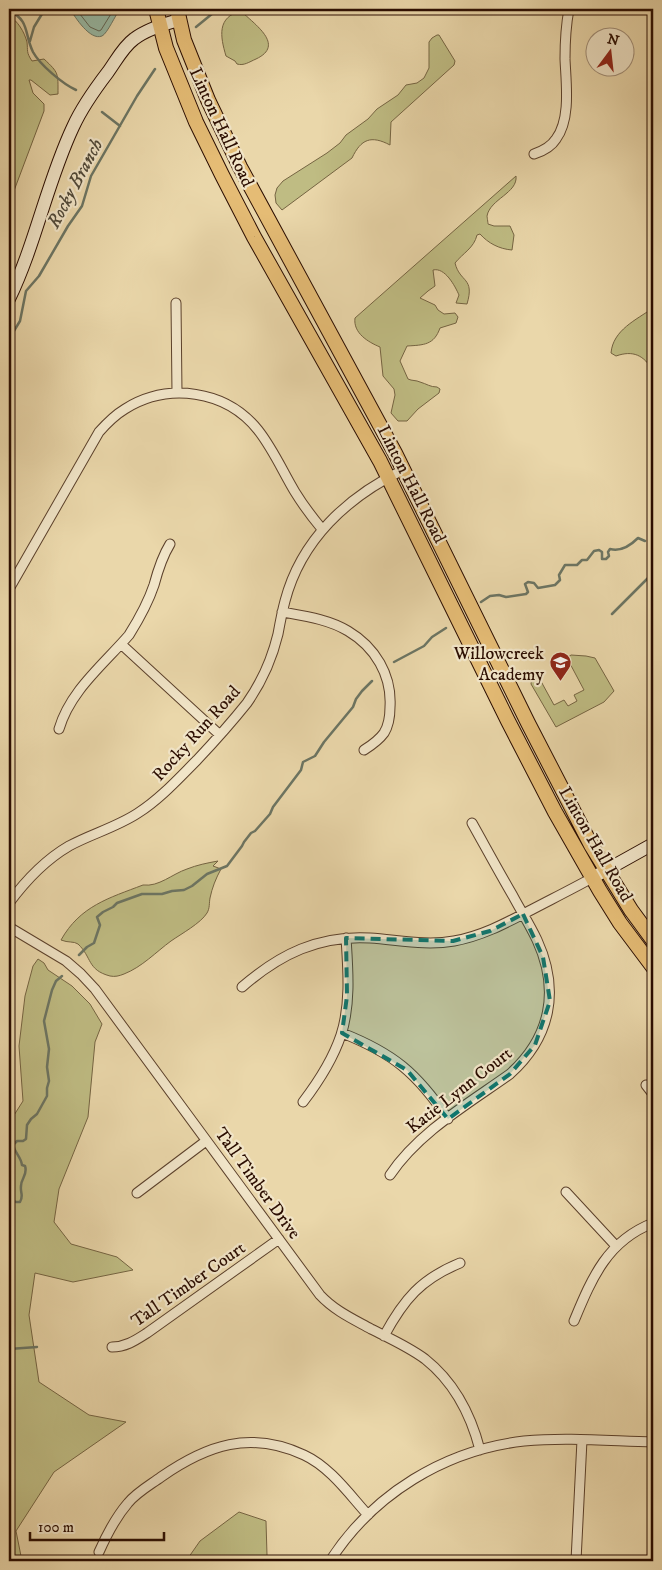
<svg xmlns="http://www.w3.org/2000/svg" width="662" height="1570" font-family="'IM FELL DW Pica',serif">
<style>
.green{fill:#bfbc83;stroke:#756442}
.water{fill:#98baa5;stroke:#6c7563}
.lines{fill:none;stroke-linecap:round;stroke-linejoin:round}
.shore{stroke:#626453;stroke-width:1}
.stream{stroke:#6c7563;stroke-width:2.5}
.street-casing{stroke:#5b402b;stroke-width:11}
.secondary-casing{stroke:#2b0d01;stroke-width:14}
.primary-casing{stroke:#2b0d01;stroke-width:16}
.street{stroke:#f1e5c8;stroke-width:9}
.secondary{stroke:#f1e5c8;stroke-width:12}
.primary{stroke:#e5bc75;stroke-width:14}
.marked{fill:#0f766e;fill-opacity:0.2;stroke:#0f766e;stroke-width:4;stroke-dasharray:10 6;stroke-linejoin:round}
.labels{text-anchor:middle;stroke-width:4.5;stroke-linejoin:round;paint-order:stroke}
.street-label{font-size:18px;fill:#2b0d01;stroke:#f1e5c8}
.poi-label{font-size:18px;fill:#2b0d01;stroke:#f1e5c8;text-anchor:end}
.water-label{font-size:19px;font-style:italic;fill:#514a3a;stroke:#f1e5c8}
</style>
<rect width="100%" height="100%" fill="#ead7aa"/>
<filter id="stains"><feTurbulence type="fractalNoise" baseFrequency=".004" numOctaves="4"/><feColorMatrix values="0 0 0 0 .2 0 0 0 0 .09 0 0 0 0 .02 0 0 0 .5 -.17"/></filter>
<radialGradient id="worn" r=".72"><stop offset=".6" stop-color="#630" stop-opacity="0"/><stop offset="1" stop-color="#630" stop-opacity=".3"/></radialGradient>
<path class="green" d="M241,11C254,24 286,45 256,59C249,62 244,66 237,64L235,61L226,56C220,36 217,17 241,11Z
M9,15C18,22 24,31 27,42C28,51 26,52 32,61L44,59C59,73 58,73 58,94L50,95L31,80H29L33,93L44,104V111L9,204Z
M437,35H439L455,61L454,65L391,122L390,145C371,135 361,139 352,158L282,210L276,203L275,195L277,188L283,181L327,153L340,143L346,135L368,119L377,109L398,95L406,85L417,83L424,78L429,68V42L432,38Z
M516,176C518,193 490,199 487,216C487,216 488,223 488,224L494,226H510L514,235L512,250C499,249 488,243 480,234L477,235C474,248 463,253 455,263C460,283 475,277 467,304L456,303L459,295C455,286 445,267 433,270L435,286L428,291L420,298L435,305L438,310L444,314L455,313L458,317L456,323L440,328C434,345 424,345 407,346L400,361L408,379C412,381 416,380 420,382C427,384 430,387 437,387L440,389L439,393L418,409L407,421H398L391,413L395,395L394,389L383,376L380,347C368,342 353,333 355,318Z
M653,308V371C644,355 633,350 616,356L611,353C613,330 636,320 653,308Z
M571,655L586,656L595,658L614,691L604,702L556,727L531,684L532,676L537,674L554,705L564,700L568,706L577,701L574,695L584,690L567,658Z
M218,861L213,866L221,869C216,878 212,888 210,898C209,903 210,908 207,913C201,923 181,934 171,941C156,952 142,967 124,974C119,976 115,977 110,976C87,970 92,957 78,944C74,941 68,943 61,940C80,906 109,898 143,885C159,887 172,874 187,869C197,865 207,863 218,861Z
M38,959L44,963L48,970L72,986L90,1004L102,1024L95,1042L88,1117L59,1189L54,1222L71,1244L117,1257L133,1270L73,1282L35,1273L29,1315L39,1382L89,1415L126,1422L54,1472L16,1531L22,1561H9V1123L23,1101L19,1046L25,996L33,966Z
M239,1512L266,1521L267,1555L262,1561H186L200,1541Z"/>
<path class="water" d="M70,9H120C116,14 107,34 102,36C90,41 75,17 70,9Z"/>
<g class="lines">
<path class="shore" d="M76,9L90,27L99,31L101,30L114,9"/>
<path class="stream" d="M9,11C30,20 24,34 33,52C40,65 63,84 76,90
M196,27L218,9
M30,41L34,27L45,9
M102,112L120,126
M9,339L20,321L26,291L39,276L68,226L82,206L91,176L137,96L155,69
M9,398L12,401L13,407L9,416
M481,602L490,596L499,595L506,597L526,594L528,592L525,584L528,582L534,583L538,588L555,585L560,580L559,575L565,565H577L582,560H587L594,551L599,550L602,552V559H606L609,556L608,552L610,549C621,552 630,546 638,538L645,541
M612,614L653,573
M394,662L424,646L432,637L446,628
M79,955L87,947L94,943L100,925L97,917L103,912L113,907L117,903L142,894H162L172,891L184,890L192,886L207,874L227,866L242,846L244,842L251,833L255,831L270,814L273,807L301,770L303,762L315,756L324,742L353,707L356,699L362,691L372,681
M9,1198L16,1202H20C24,1195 20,1193 21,1186C21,1178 28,1175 25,1166L22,1165C21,1157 15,1153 13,1145L17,1141H23L26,1139L27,1125L31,1119L37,1114L47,1096V1088L49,1081L47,1067L49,1049L44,1021L52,990L56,981L62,976
M9,1349L37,1347"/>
<defs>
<path id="street" d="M534,154C543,151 551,147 556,139C571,119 566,83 565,59C565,42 566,25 569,9
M176,303L177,393
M9,589L99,432C107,423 115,415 125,409C168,382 226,390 258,430C273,449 283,472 295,492C303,505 312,517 322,529
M282,612C304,616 328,619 348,631C375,647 392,675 390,707C390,716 389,725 384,733C379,740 372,745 364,750
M121,644L220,735
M59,729C70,691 103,665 129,635C139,619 148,603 154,585C158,570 162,557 170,544
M9,903C26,880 45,860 69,846C91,834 117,827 138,813C160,799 178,779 197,760C214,742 231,723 247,703C261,683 272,659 278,634C280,623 282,612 285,601C301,540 347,497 403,470
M9,927L66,961L81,974L95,989L320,1295C335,1311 353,1319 371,1329C389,1338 409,1347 425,1359C454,1382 471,1415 480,1450
M242,987C280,954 319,935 370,938C399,940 426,946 454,941C482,936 506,923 531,910C552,899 572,889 592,878
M342,1033C393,1053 417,1073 448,1119
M646,1085L653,1094
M303,1102C319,1081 333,1059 341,1035C351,1004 348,969 346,938
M390,1175C419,1132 468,1104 510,1074C551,1037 560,990 537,940C530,925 521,911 513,896C499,872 486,848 472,823
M566,1192L616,1246
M137,1193L206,1141
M574,1321C592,1278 607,1241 653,1223
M384,1336C404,1299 421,1279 460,1263
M112,1347C126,1347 136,1340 147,1333L279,1239
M99,1552C107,1534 115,1518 128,1503C137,1492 150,1485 161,1477C207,1445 250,1430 304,1455C330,1467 349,1494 368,1515
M330,1561C373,1494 445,1450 524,1441C567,1437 611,1441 653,1442
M576,1561L582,1440"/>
<path id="secondary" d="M9,299C36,243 47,182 73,127C82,107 95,89 108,72C116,61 123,47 134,39C147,29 164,24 179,20
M592,878L653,844"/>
<path id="primary" d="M156,9L166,48L196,122L222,175L254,237L380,461L508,721L555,812L600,891L620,923L653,967
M177,9L184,40L208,100L240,167L395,453L528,723L591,845L631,910L653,940"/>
</defs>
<use href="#street" class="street-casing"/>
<use href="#secondary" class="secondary-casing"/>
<use href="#primary" class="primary-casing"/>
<use href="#street" class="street"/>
<use href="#secondary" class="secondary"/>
<use href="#primary" class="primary"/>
</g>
<path class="marked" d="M523,914L543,957L550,1001L535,1045L510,1074L448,1119L407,1070L342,1033L347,996L346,938L453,941L490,931Z"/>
<defs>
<symbol id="school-pin" viewBox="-11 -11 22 30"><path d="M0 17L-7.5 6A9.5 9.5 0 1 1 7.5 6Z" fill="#8f2418" stroke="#f1e5c8"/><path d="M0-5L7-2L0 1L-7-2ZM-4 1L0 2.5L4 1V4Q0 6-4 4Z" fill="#fff"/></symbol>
</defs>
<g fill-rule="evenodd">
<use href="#school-pin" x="548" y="650" width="25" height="34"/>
</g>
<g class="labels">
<g class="street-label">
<text transform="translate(222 127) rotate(65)" y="6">Linton Hall Road</text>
<text transform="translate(412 484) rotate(63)" y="6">Linton Hall Road</text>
<text transform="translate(196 733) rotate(-48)" y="6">Rocky Run Road</text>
<text transform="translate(596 844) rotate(60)" y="6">Linton Hall Road</text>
<text transform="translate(459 1090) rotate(-38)" y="6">Katie Lynn Court</text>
<text transform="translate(258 1183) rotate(54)" y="6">Tall Timber Drive</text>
<text transform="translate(188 1284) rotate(-35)" y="6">Tall Timber Court</text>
</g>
<g class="poi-label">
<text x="544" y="659">Willowcreek<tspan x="544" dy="21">Academy</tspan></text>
</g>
<g class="water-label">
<text transform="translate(74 183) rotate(-62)" y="7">Rocky Branch</text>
</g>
</g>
<rect width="662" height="1570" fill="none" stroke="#ead7aa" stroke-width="30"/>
<rect x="10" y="10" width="642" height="1550" fill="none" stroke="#2b0d01" stroke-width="2.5"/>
<rect x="15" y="15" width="632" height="1540" fill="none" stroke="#2b0d01"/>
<g transform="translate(610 52) rotate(15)"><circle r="24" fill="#f1e5c8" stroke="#a28f78"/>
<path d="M0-4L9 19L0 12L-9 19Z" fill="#8f2418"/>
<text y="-8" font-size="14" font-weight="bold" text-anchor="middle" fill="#2b0d01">N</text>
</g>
<path d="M30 1532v8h134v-8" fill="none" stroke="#2b0d01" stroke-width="2.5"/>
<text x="38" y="1532" font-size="15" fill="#2b0d01" stroke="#f1e5c8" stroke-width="4" paint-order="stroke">100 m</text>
<rect width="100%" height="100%" filter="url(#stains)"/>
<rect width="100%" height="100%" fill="url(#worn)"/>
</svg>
